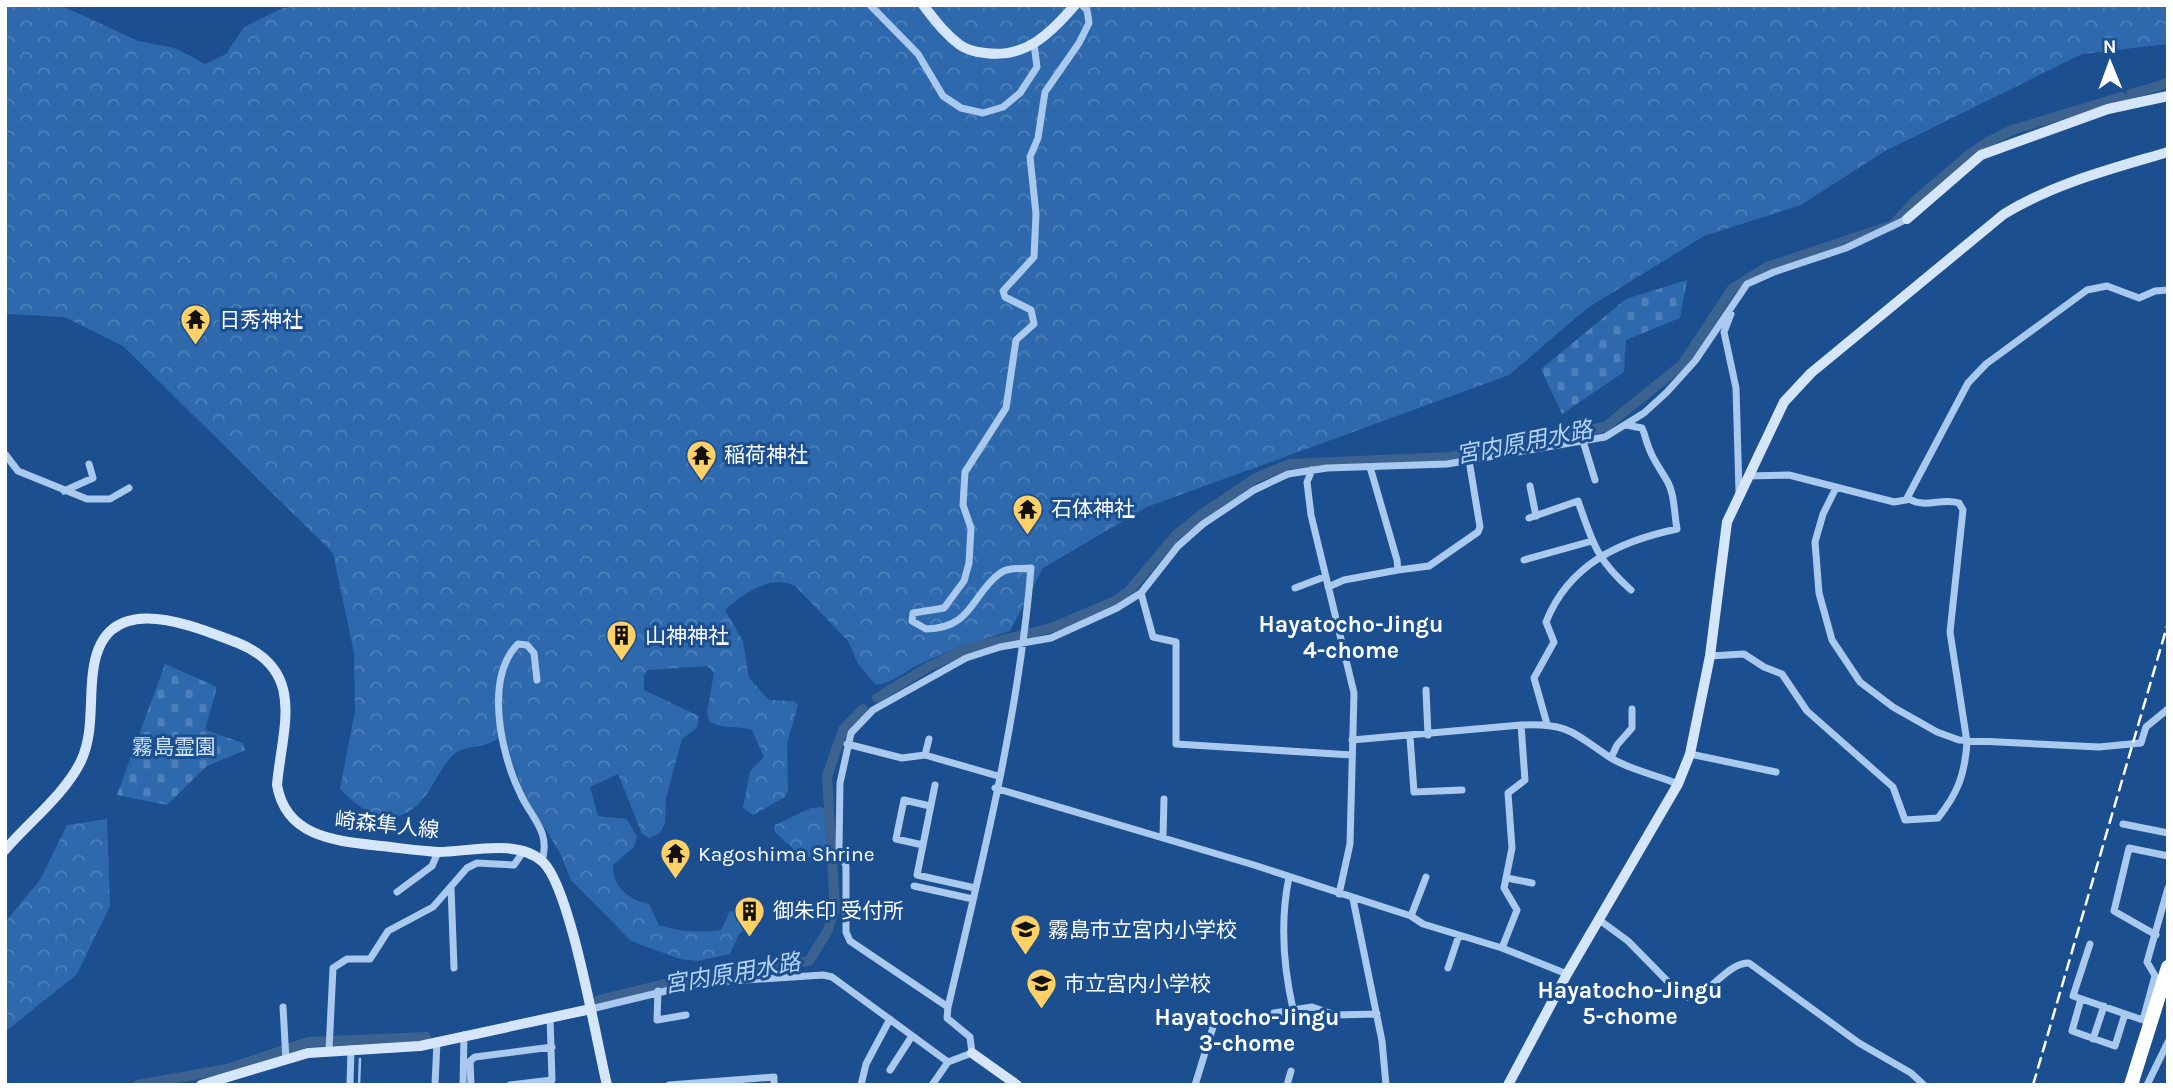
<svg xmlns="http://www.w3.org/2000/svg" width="2173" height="1090" font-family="Karla,'Noto Sans JP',sans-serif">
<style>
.forest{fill:url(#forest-crowns)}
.cemetery{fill:url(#cemetery-stones)}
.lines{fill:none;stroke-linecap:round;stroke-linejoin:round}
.stream{stroke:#9cc4f0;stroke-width:2.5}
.canal{stroke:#3c6290;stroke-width:10}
.street{stroke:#a9c9ee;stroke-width:7}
.secondary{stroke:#d6e6fa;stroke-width:10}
.highway{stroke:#fff;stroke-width:14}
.rail{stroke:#fff;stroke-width:2.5;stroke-dasharray:12 5;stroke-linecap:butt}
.labels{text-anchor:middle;stroke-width:6;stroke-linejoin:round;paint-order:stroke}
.poi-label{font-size:21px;fill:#fff;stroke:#1b4f8f;text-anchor:start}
.park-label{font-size:21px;fill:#cfe3fa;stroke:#1b4f8f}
.street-label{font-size:21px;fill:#fff;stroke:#1b4f8f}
.water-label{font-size:23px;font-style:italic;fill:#b5d3f5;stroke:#1b4f8f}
.neighbourhood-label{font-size:23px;font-weight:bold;fill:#fff;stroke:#1b4f8f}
</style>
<defs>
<pattern id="forest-crowns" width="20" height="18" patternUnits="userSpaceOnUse" patternTransform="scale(1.75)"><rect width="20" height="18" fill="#2e69ad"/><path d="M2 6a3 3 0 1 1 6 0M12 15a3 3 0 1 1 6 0" fill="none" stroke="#4d80b9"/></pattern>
<pattern id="cemetery-stones" width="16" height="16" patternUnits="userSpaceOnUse" patternTransform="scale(1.75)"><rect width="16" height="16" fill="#2e69ad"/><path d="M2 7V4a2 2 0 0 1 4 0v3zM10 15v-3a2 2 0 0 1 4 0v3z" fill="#4d80b9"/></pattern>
</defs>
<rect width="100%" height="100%" fill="#1b4f8f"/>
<path class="forest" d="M5,5H60L138,41L175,48L205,64L226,54L244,27L283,8L302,5H2168V44L2082,54L1885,151L1801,205L1704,236L1586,309L1509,375L1147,507L1043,568L1010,631C979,640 950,650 920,664C905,671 893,683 876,685L858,664L848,641L795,586C770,574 743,594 725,610L743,641L749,678L769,700L794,701L798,705L787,743L788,791L785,797L753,815L743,808L750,771L764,757L752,730C737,725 722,730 709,721L707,712L714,673L707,666L648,670L644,675V690L699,716L697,728L682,739L666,798L665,824L660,833L649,838L642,834L618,774L590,787L598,816L627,819L637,837L634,847L613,865C612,887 629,900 649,904L659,925C679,932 699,933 721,930L730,911L757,914L756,920L739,934L730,954L698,961L680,959L631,941L571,880L560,853L523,792L515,768L498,738C486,749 466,744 453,755C442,766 435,783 426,795C397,833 367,817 340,789L355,711L354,653L333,553L123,346L64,317L5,314Z
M821,807L827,811L829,854C806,866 790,846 774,831L775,825L811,808Z
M107,819L110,906L77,974L5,1032V922L40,880L67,825Z"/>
<path class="cemetery" d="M1687,280L1680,318L1626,340L1624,372L1562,414L1541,369L1626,299Z
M165,664L217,687L205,730L243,743L245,750L207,766L167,805L117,795Z"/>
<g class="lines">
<path class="stream" d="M360,1041V1038
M359,1085L360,1059"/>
<path class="canal" d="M877,698L928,667L969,648L1051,628L1115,601L1128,592L1176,535L1201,515L1256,478L1289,464L1451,457L1605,427L1682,365L1732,289L1767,267L1893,225L1916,200L1965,158L1984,144L2012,130L2168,83
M599,1000L681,980L809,961L827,932L835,909L827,776L843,730L863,709
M137,1085L227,1069L308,1042L426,1037"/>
<path class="street" d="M870,5L918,54L943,96L961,108L983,113L1003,107L1020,93L1037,67L1034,44
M1731,314L1724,332L1736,388L1739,492
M1583,441L1595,480
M5,454L18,471L87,499H110L129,488
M1312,470L1307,482L1311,515L1354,693L1350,844L1339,894
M1748,476L1789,475L1894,502L1906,500L1968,383L1986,364L2087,290L2107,286L2139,298L2155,291L2168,290
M1530,486L1536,516
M1836,488L1823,514L1815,542L1819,593L1832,640L1860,682L1893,707L1937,732L1959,740L2099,747L2141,743L2146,727L2168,709
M64,491L93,478L89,464
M1529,518L1578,501C1593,544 1597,560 1631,590
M1524,560L1592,541
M1398,570L1429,566L1478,532L1480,527L1469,460
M1328,587L1344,580L1398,570L1397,560L1370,467
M1295,588L1324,577
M1141,593L1153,637L1176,642V744L1352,755
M1710,656L1744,654L1764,667L1782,674L1807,711L1893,787L1905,820L1938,818C1958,793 1965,774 1967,742L1950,632L1963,510L1959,503C1942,497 1926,509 1909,499
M537,680L534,653L527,645L518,644C484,678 501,754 520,793C531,818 551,831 542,861
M1426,690L1428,735
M1547,724L1534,678L1554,642L1546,622C1569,564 1620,541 1677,529C1674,513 1675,493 1666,479C1654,459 1651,457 1644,433L1642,428L1626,425
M1410,737L1414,792L1462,790
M1352,740L1521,725
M847,744L902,758L925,755L998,776
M1690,754L1776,772
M925,755L929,739
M1611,758L1617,745L1632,728V709
M935,785L917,875L975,888
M995,788L1254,865L1411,916L1423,924L1502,948L1567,974
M2123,824L2168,833
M1163,837L1164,799
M923,845L896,839L904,800L930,806
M1289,877C1280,921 1283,965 1293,1009
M1507,878L1532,883
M914,886L973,899
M451,887L454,968
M397,892L432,866L438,852
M1353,899L1382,1041L1386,1085
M1411,916L1426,877
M1598,919L1628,941L1683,997C1708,1001 1724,963 1749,963L1859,1043L1911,1073L1924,1085
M2156,935L2114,911L2129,848L2168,856
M2090,944L2073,996L2143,1020L2155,976
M1502,948L1517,910L1504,888L1512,848L1508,793L1525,780L1521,725C1570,723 1573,733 1611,758C1630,770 1657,775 1678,784
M1448,968L1459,935
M2157,979L2147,962L2168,888
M658,991L657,1020L686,1015
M2081,999L2072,1031L2115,1046L2125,1014
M283,1007L286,1060
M948,1007L850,941L846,932V866L839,849L840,783L851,733L873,710L966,658L1000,647L1051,638L1117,608L1141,593L1178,546L1203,524L1254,490L1288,474L1327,468L1447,464L1605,437L1644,413L1667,392L1695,361L1747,284L1774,272L1846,248L1907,219
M591,1009L699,983L823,975L832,977L948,1062
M1274,1013L1312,1007L1335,1015L1377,1014
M2093,1039L2104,1006
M329,1050L333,968L347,959H370L388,931L433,907L467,868L477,863L514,865L523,852
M890,1070L912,1036
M350,1085L351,1049
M435,1085L437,1041
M463,1085L464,1035
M471,1085L470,1061L475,1057L552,1047
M510,1085L552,1080L550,1017
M669,1085L774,1077V1085
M861,1085L866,1064L890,1019
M932,1085L948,1062L972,1053L970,1037L947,1018L948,1007C982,863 1019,715 1031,568C1021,569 1007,567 999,574C971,595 973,628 926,629L912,621L913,613L944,608L964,581L969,563L971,528L963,505L965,472L1006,408L1016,340L1034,324L1031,310L1005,297L1003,291L1034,257L1036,214L1030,157L1038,138L1045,92L1079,43L1089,23L1087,10L1082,5
M1195,1085L1213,1027
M1287,1085L1291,1071
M2147,1085L2168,1042"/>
<path class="secondary" d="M923,5C935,20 945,34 960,45C967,50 976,52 985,53C1025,59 1050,34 1075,5
M1907,219L1981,155L2108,109L2168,96
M5,850C29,822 65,794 81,761C94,733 89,702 93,672C103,587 188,624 238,643C307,671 282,728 277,785C286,838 337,841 381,846C400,848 420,851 439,852C469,852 518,838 543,862C571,889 596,1040 607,1085
M972,1053L1017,1085
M201,1085L308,1053L420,1046L591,1009
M1508,1085L1567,974L1678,784L1690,754L1710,656L1727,522L1784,402L1811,373L2004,214C2055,183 2111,169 2168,152"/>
<path class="highway" d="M2131,1085L2168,967"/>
<path class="rail" d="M2033,1085L2168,623"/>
</g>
<defs>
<symbol id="temple-pin" viewBox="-11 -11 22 30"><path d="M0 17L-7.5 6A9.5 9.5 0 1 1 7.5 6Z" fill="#ffd166" stroke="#1b4f8f"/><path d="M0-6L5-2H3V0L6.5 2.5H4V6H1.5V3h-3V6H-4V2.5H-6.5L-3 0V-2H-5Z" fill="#111"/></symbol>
<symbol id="building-pin" viewBox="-11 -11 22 30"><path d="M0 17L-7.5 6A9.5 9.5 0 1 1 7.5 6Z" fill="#ffd166" stroke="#1b4f8f"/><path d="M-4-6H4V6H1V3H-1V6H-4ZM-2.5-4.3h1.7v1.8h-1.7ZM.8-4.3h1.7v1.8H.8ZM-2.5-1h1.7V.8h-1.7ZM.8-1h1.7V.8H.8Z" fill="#111"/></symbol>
<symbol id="school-pin" viewBox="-11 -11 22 30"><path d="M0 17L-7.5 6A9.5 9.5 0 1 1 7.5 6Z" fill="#ffd166" stroke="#1b4f8f"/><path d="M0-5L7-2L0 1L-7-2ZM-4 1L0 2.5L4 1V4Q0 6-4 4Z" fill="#111"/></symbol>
</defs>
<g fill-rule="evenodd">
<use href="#temple-pin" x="178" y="302" width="35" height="47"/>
<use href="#temple-pin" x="684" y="438" width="35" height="47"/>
<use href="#temple-pin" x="1010" y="492" width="35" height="47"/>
<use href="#building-pin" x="604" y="618" width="35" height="47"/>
<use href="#temple-pin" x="658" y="836" width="35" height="47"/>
<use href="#building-pin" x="732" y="894" width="35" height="47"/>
<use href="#school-pin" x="1008" y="912" width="35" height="47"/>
<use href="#school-pin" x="1024" y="966" width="35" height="47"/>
</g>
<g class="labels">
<g class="poi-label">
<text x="219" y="327">日秀神社</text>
<text x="724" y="462">稲荷神社</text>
<text x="1051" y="516">石体神社</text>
<text x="645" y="643">山神神社</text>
<text x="698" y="861">Kagoshima Shrine</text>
<text x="773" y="918">御朱印 受付所</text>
<text x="1048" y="937">霧島市立宮内小学校</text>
<text x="1064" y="991">市立宮内小学校</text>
</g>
<g class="park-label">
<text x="174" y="754">霧島霊園</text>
</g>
<g class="street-label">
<text transform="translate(387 825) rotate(6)" y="7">崎森隼人線</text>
</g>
<g class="water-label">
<text transform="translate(1524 442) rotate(-11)" y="8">宮内原用水路</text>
<text transform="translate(732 973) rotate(-10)" y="8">宮内原用水路</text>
</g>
<g class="neighbourhood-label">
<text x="1351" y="632">Hayatocho-Jingu<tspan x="1351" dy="26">4-chome</tspan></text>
<text x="1630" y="998">Hayatocho-Jingu<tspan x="1630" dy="26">5-chome</tspan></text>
<text x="1247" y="1025">Hayatocho-Jingu<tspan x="1247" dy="26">3-chome</tspan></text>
</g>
</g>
<rect width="2173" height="1090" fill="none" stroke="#ffffff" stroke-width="14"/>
<g transform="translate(2110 63) rotate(359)" stroke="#1b4f8f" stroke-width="5" paint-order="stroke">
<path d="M0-5L12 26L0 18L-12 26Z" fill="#ffffff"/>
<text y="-10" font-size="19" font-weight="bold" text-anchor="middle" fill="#ffffff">N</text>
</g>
</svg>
